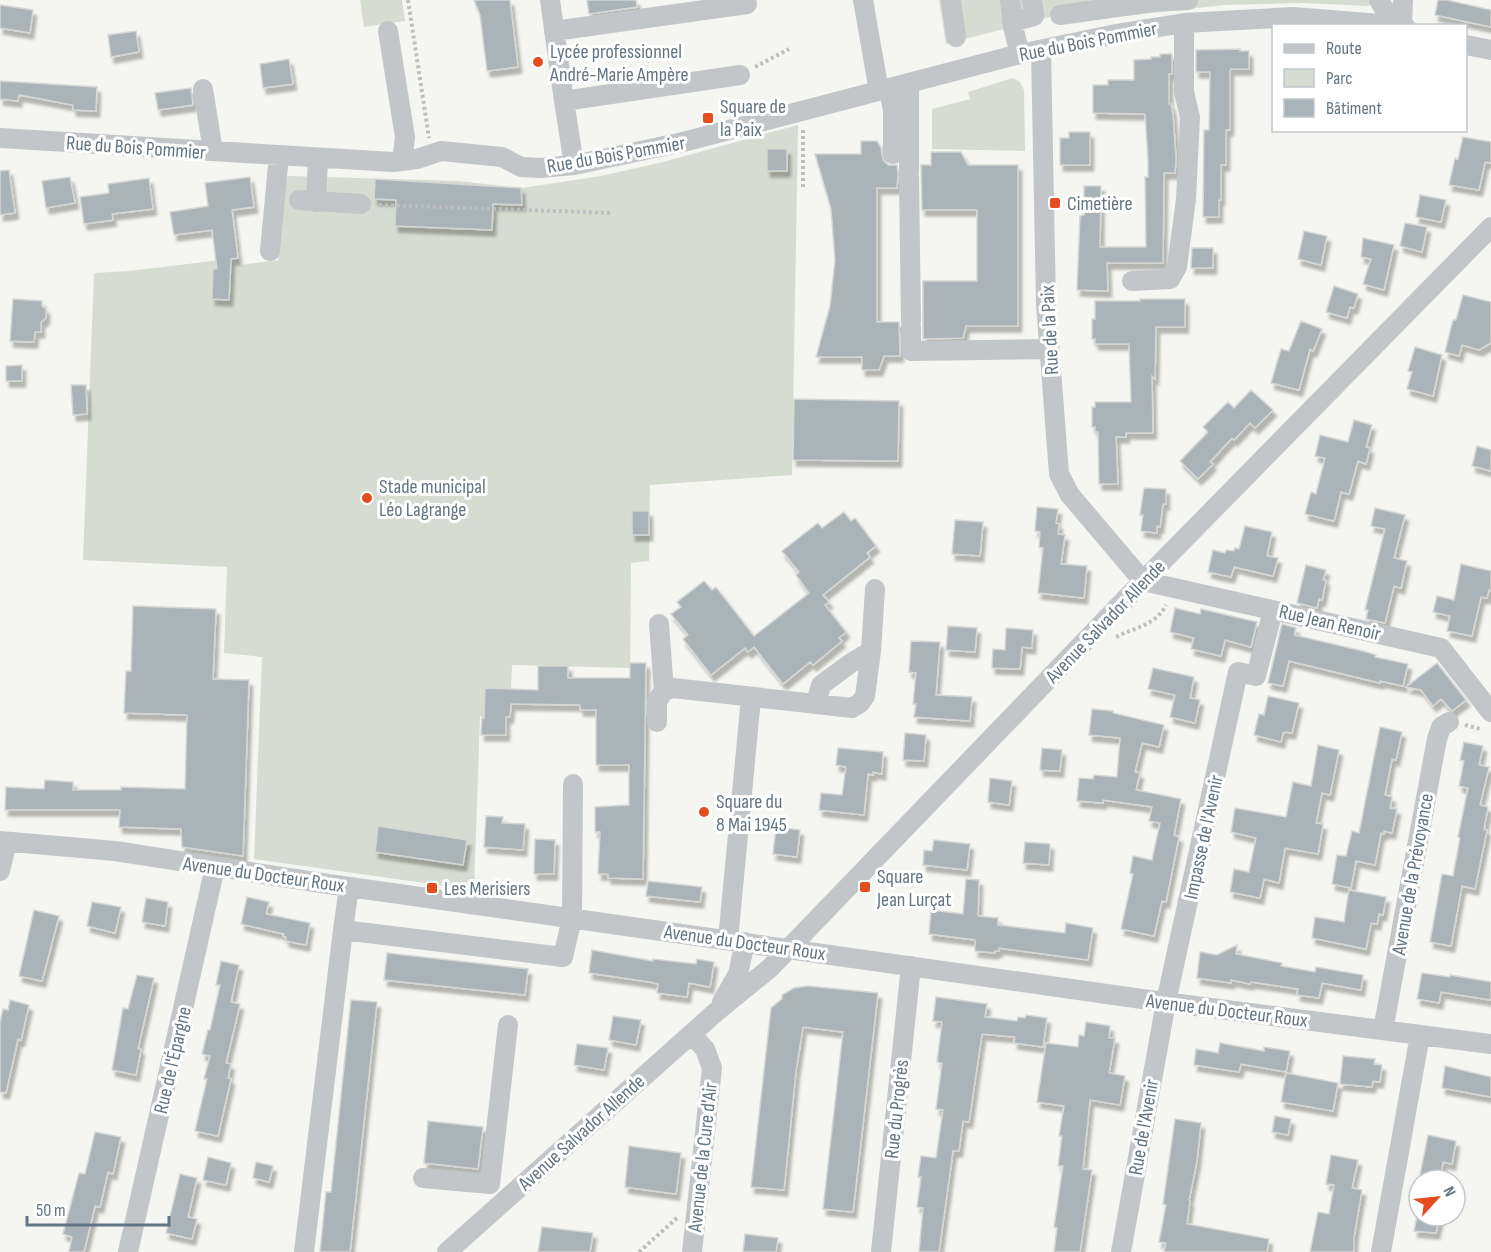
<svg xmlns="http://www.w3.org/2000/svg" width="1491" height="1252" font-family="'Sofia Sans Condensed',sans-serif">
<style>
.green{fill:#d6dcd2}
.building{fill:#aab3b8;stroke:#d6d6d4;stroke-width:1.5;filter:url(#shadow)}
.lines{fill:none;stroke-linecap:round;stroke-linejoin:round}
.path{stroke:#bcbec0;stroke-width:4;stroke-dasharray:3 3;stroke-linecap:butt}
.minor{stroke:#c2c6c9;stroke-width:20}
.poi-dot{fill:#e54d21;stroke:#fff;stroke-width:2}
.labels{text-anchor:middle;stroke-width:6;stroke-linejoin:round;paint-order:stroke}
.street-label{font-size:20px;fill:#637583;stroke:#fff}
.poi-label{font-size:20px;fill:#637583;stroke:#fff;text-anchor:start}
</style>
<defs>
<filter id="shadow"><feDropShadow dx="3.5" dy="6" stdDeviation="1.5" flood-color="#0004"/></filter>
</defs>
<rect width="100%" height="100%" fill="#f5f5f1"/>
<path class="green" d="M360,0H402L405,21L364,27Z
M939,0H1377L1368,6L1304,3L1224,5L1114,17L1054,16L946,44Z
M1013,78L1020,82L1024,90L1025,151L932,149V109L970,99L968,92Z
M798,125L792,475L650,485L649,561L631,563L630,668L512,665L510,717L480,716L474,890L254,859L262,657L224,653L227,567L83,560L94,273L129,271L238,258L240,265L278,260L285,182L288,176L458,181L522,188L601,176L663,162Z"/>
<path class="building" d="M474,0H510L518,67L487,71L480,15Z
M587,0H636L637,7L589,14Z
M1438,0H1447L1491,10V27L1435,15Z
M0,5L33,10L30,33L0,28Z
M136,31L139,52L111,57L108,35Z
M1240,49V51H1249V69H1231L1230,71V130H1226V165H1221V200H1219V217H1203L1204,130H1209L1210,72H1196V50Z
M1160,54H1172V74H1169V104H1171L1173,114L1176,158L1175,173H1164L1163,263H1107L1108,291L1077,290L1080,216L1084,215V186H1101L1100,247H1146L1145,177H1148V159L1145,114L1093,113V85H1108V80H1134V60L1151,59V57H1160Z
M289,59L293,84L263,88L260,64Z
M0,81L97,87L96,111L73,110V105L19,95L18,101L0,99Z
M191,88L193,105L158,110L155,93Z
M1069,132H1090V165H1060V138H1069Z
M1463,137L1491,142V163L1485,162L1479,190L1449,185L1455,158L1458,159Z
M861,141H877L881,148L883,160L888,165H897L898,174L897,188H877V322H899L900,356H884L879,370H862V357H816L830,306L835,260L831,209L815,154H861Z
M767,149H787V171H767Z
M931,152H961L968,165H1018V326H966L963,338L923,339V281H977V210H922L921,165H931Z
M9,170L15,213L0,215V171Z
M70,177L75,203L46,208L42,181Z
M250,177L254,207L232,210L238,258L231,259L229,300L212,299L213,269H217L212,230L174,235L170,212L208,206L205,183Z
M149,178L153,209L112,214L113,220L84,224L80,197L109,193L108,184Z
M375,179L521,188L522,205L493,204L492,230L395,226L396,200L374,199Z
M1420,195L1446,200L1441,222L1416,217Z
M1405,223L1427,227L1422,252L1400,246Z
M1304,231L1327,236L1321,265L1298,259Z
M1363,238L1394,245L1384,290L1363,284L1371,259L1361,257Z
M1192,248H1213V268H1191Z
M1334,286L1358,294L1354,308L1350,307L1347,318L1326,312Z
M1463,295L1491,302V343L1479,350L1462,345L1459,356L1445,352L1453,320H1456Z
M13,299L42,301V306L46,309V318L41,322V332H35L34,342L10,341Z
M1140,299H1185V327H1156L1155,379L1152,376L1153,433H1126V437H1116L1118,484H1099L1098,432H1095V427H1092V407H1095V402H1131L1129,344H1095V339H1092V319H1095V301H1140Z
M1301,321L1322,329L1313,351L1310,349L1299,390L1271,383L1281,349L1289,351Z
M1415,347L1442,355L1433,396L1407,389L1412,372L1408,371Z
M22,365V381H6V366Z
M71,385H86L87,414L73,415Z
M1251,390L1273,410L1255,428L1250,423L1234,440L1232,438L1210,462L1213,464L1198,479L1180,461L1208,432L1203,427L1228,402L1234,408Z
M794,399L899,401L898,461L793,460Z
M1354,420L1372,425L1366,447L1370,448L1366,464L1358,461L1349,494L1341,492L1334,521L1305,514L1311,492L1316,494L1325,458L1315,456L1320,435L1348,442Z
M1477,446L1491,450V471L1472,466Z
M1144,488L1166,489V504H1163L1160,527L1157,526V533L1141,531L1143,515H1140Z
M1037,507L1058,509L1056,523L1059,524L1058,534L1065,535L1061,564L1087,566L1084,598L1038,593L1043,548L1039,547L1040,532L1035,531Z
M1375,508L1405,515L1394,558L1407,561L1401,588L1394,586L1385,623L1366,619L1368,610H1365L1385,529L1371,526Z
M632,511H649V535H632Z
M844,512L851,521L855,518L876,546L867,553L870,557L823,595L829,602L825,605L846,632L839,638L842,641L813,665L810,662L783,684L754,647L748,652L745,648L711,675L683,639L688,635L671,614L681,607L677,602L704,581L712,590L716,587L754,636L809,593L796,575L799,572L782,551L818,523L822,528Z
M955,520L983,522L980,556L952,554Z
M1245,526L1272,532L1267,556L1278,558L1273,576L1234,567L1231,577L1208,572L1213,550L1225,553L1226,550L1234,551L1235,548L1239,549Z
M1461,564L1491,571V591L1489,590L1487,598L1481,597L1472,636L1447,631L1450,616L1433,612L1437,596L1454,600Z
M1306,565L1326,570L1323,580H1326L1322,600L1319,599L1317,608L1297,603Z
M133,606L216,609L213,679L249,680L243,856L182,847L181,829L119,827L120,810H5L6,787L44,789L45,780L73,782V790H121V787L185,789L187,715L124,713L126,671H131Z
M1175,608L1200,614L1201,609L1257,622L1251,647L1225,640L1221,656L1191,649L1194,638L1170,632Z
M1282,624L1296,628L1294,635L1363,651L1376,655L1375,657L1408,664L1403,686L1380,681V683L1289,661L1283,686L1268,683Z
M948,626L977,628L975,652L946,650Z
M1006,628L1033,630L1032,648L1022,647L1020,669L992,668L993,649L1005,650Z
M911,641L940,642L936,695L972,697L970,721L914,717L916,704H913L916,673L909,672Z
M630,663H646L643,879L608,878V874H598L600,832H595V807L629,805V765H596V710H580V705L511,704L510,717H506V735H481L482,717L484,718L485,688L538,690V666H568V678H630Z
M1437,663L1466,700L1452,711L1441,699L1433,706L1421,690L1406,687Z
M1153,668L1194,677L1190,698L1200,700L1195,723L1170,717L1175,695L1148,689Z
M1268,696L1299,703L1292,733L1286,732L1283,733L1281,742L1254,735L1259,714L1264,715Z
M1092,709L1113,711V713L1164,725L1159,747L1142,743L1135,772L1140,773L1136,790L1181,799L1174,835L1179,837L1166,902L1162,901L1154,936L1121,929L1133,874L1130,873L1133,856L1152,860L1160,823L1149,821L1152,807L1103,800V803L1077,801L1079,778L1093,779L1094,775L1117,777L1120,738L1089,735Z
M1380,727L1402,732L1396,760L1392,759L1385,795L1392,797L1390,808L1397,809L1392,833L1384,831V834L1381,833L1375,865L1356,861L1351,888L1332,884L1337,855L1346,856L1352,831L1359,833Z
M905,733L926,735L924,761L903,760Z
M1464,742L1483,746L1479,765L1489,767L1480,805L1488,807L1484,829L1487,830L1475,889L1462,886L1451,946L1430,942L1442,874L1453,876L1460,838L1458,837L1468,788L1459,786L1464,761L1460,760Z
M1318,745L1339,750L1330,795L1322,793L1316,823L1323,824L1318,854L1285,848L1279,883L1264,879L1260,898L1230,892L1234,869L1249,872L1256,838L1231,832L1235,808L1286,817L1293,782L1311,786Z
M838,748L883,752L882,774L873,772V775L868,774L864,815L819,810L821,793L842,795L846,767L836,765Z
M1042,748L1062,750L1060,771L1040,770Z
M990,778L1012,781L1009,805L988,802Z
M486,816L503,817L502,823L525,824L523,850L484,847Z
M378,826L467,840L463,865L375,852Z
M776,827L800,830L797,857L773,854Z
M535,839L555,840L554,874H534Z
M934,840L970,844L967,870L923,865L924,850L932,851Z
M1025,842L1050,844L1049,865L1023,863Z
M966,879L979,880L978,916L998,918V925L1065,933L1066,923L1093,928L1088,960L999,948V951H995V953L975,951V940L929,934L931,910L963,914Z
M648,881L702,887L700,902L646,896Z
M1349,890L1386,897L1383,915L1379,914L1377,924L1371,923L1366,949L1312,938L1315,917L1344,922Z
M247,897L269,902L266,914L310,923L306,945L286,941V937L283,936L284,934L241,924Z
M146,898L168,902L165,926L142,922Z
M92,902L121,907L115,933L87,926Z
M34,910L59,916L42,981L19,976Z
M1237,945L1236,954L1282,963L1281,966L1315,972L1316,967L1363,975L1361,990L1322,983L1319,998L1297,995L1298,989L1251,982L1250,984L1231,980V983L1197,978L1200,952L1217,955Z
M592,950L653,961V959L696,964L697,959L714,962L710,987L689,983L687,997L657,993L658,984L650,982L589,973Z
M387,953L528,969L525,995L384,980Z
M221,961L239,965L231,1002L240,1004L226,1063L231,1064L228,1078L231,1079L218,1136L195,1131L207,1079H204L210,1056L202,1054L208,1030H210L220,985H216Z
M1422,973L1450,977V975L1491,982V1000L1441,992L1439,1003L1417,999Z
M137,975L154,978L138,1049H141L136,1075L112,1070L123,1008L128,1009Z
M808,986L878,993L853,1212L823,1209L843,1032L803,1027L796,1071L784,1190L751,1187L771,1008L782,999V995L794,988Z
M936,997L987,1004L985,1017L1017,1021L1018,1017L1025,1018L1026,1015L1047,1018L1043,1047L1014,1043L1015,1037L982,1034L969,1122L963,1121L959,1151H953L939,1252H919L923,1208L917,1207L921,1177H918L921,1156L936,1158L943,1110L936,1109L942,1063L937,1062L942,1022L933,1021Z
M10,1000L29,1005L21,1040L18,1039L6,1093L0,1092V1023L3,1009L8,1010Z
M351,1000L377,1002L350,1252H320L326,1192H331Z
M613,1016L641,1020L636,1045L609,1040Z
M1086,1022L1110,1026L1109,1038H1115L1109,1073L1125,1076L1120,1105L1090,1100L1083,1169L1092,1170L1080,1252H1054L1057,1228L1054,1227L1063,1166H1058L1062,1136H1059L1064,1106L1037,1102L1046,1043L1078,1047L1079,1035L1084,1036Z
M1220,1043L1264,1051V1047L1290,1051L1286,1072L1241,1064L1239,1072L1194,1065L1196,1049L1218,1053Z
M577,1044L608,1048L604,1070L574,1065Z
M1343,1056L1375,1059L1374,1064L1382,1065L1380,1082L1373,1081L1372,1087L1340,1084Z
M1445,1066L1491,1077V1097L1442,1088Z
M1286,1073L1338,1083L1333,1111L1281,1102Z
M1275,1116L1291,1119L1288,1135L1272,1132Z
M1175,1119L1201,1123L1197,1161L1189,1200L1190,1201L1187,1224L1269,1239L1267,1252H1164L1166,1243L1159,1242L1166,1205L1163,1204Z
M428,1121L483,1127L478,1169L424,1163Z
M95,1132L121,1137L113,1174L108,1172L100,1207L95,1206L84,1252H69L72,1237L63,1234L79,1173L85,1174Z
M1428,1135L1456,1141L1452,1164L1443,1162L1440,1180H1419Z
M629,1146L681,1153L676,1194L625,1187Z
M1331,1155L1358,1160L1352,1188L1362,1190L1354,1237V1252H1310L1318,1212L1329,1214L1334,1185L1326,1184Z
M208,1157L231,1163L226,1185L203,1180Z
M256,1162L273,1166L269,1182L253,1178Z
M180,1174L197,1178L188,1217L197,1219L192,1239L166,1233Z
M1417,1216H1440L1436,1233L1414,1231Z
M542,1227L593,1233L590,1252H538Z
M745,1234L778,1238L776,1252H743Z"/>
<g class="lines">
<path class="path" d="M408,0L429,138
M755,67L789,49
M803,187V130
M379,205L613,213
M1116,637C1136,627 1156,625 1166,605
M1465,725L1481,729
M639,1252L678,1217"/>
<path class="minor" d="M550,0L564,101
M863,0L879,91
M951,0L956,37
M1010,0L1013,27L1020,54
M1379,0L1393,24
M1060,15L1153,2L1188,0
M1012,22L1034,16L1032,0
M1402,24L1403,0
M388,31L405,137L402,161
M554,31L747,4
M1466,45L1491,50
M1041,50L1046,304L1059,474L1070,495L1143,581
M203,89L213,151
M889,89L893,111V154
M0,138L393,162L417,159L441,151L502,157L521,167L540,168L574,165L683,142L1020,54L1116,34L1184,23L1293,17L1405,26
M574,165L564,101L740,75
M909,171V83
M909,177L911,322
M299,200L361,204
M316,202L318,158
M270,251L279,155
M1132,281L1170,279L1177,267L1186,199L1190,117L1184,92V23
M911,327V351L1048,349
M1143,581L1441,648L1491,712
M664,691L673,688L852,708L860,703L865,696L871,651L875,589
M816,704L821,685L851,663L871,651
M657,722V701L664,691L659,624
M0,841L115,851L328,884L1149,1000L1491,1044
M0,871L7,842
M349,887L343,930L563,957L572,918L573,784
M728,940L751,698
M722,1002L738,974L745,942
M1383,1030L1437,739L1441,727L1449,722
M691,1034L705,1049L712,1068L692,1252
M423,1178L490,1184L508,1025
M128,1252L215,867
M304,1252L343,930
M447,1252L716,1012L770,968L1143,581L1491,227
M881,1252L911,966
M1121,1252L1166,1002L1238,672L1256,676L1270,622
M1381,1252L1420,1035"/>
</g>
<g class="poi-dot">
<circle cx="538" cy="62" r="6"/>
<rect x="702" y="112" width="12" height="12" rx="3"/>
<rect x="1049" y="197" width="12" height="12" rx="3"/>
<circle cx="367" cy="498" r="6"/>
<circle cx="704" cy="812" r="6"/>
<rect x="859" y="881" width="12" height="12" rx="3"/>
<rect x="426" y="882" width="12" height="12" rx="3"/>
</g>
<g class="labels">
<g class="street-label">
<text transform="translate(1088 41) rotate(-11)" y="7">Rue du Bois Pommier</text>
<text transform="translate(136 147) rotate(4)" y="7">Rue du Bois Pommier</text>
<text transform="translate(616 154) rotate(-10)" y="7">Rue du Bois Pommier</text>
<text transform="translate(1049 330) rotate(-93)" y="7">Rue de la Paix</text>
<text transform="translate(1105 621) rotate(-46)" y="7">Avenue Salvador Allende</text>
<text transform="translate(1330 622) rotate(13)" y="7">Rue Jean Renoir</text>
<text transform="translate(1203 837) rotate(-78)" y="7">Impasse de l'Avenir</text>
<text transform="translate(264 874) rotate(8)" y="7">Avenue du Docteur Roux</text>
<text transform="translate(1412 874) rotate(-80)" y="7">Avenue de la Prévoyance</text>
<text transform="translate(745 942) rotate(8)" y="7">Avenue du Docteur Roux</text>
<text transform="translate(1227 1010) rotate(7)" y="7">Avenue du Docteur Roux</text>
<text transform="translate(172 1060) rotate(-77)" y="7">Rue de l'Épargne</text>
<text transform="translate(896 1109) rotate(-84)" y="7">Rue du Progrès</text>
<text transform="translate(1143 1127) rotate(-80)" y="7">Rue de l'Avenir</text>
<text transform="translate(581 1132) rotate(-42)" y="7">Avenue Salvador Allende</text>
<text transform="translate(702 1157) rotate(-84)" y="7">Avenue de la Cure d'Air</text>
</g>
<g class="poi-label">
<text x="550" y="58">Lycée professionnel<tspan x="550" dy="23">André-Marie Ampère</tspan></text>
<text x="720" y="113">Square de<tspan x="720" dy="23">la Paix</tspan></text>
<text x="1067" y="210">Cimetière</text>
<text x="379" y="493">Stade municipal<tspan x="379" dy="23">Léo Lagrange</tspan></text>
<text x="716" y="808">Square du<tspan x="716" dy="23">8 Mai 1945</tspan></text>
<text x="877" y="883">Square<tspan x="877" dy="23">Jean Lurçat</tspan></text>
<text x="444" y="895">Les Merisiers</text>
</g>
</g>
<rect x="1272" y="24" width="195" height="108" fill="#ffffff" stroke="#c1c8cd" stroke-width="1.5"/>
<rect x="1284" y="44" width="30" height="9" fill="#c2c6c9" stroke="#c1c8cd" stroke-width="1.5"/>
<text x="1326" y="54" font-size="18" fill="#637583">Route</text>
<rect x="1284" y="69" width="30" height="18" fill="#d6dcd2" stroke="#c1c8cd" stroke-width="1.5"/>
<text x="1326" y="84" font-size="18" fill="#637583">Parc</text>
<rect x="1284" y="99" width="30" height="18" fill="#aab3b8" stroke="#c1c8cd" stroke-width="1.5"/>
<text x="1326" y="114" font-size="18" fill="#637583">Bâtiment</text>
<g transform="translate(1437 1198) rotate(63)"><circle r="28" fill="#ffffff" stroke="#c1c8cd" stroke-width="1.5"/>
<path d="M0-4.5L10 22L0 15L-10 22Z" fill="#e54d21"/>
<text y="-9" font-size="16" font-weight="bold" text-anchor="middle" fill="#637583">N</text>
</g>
<path d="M27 1216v9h142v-9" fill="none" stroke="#637583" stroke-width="3"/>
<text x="36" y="1216" font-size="18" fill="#637583" stroke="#ffffff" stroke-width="4.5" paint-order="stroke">50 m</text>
</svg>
